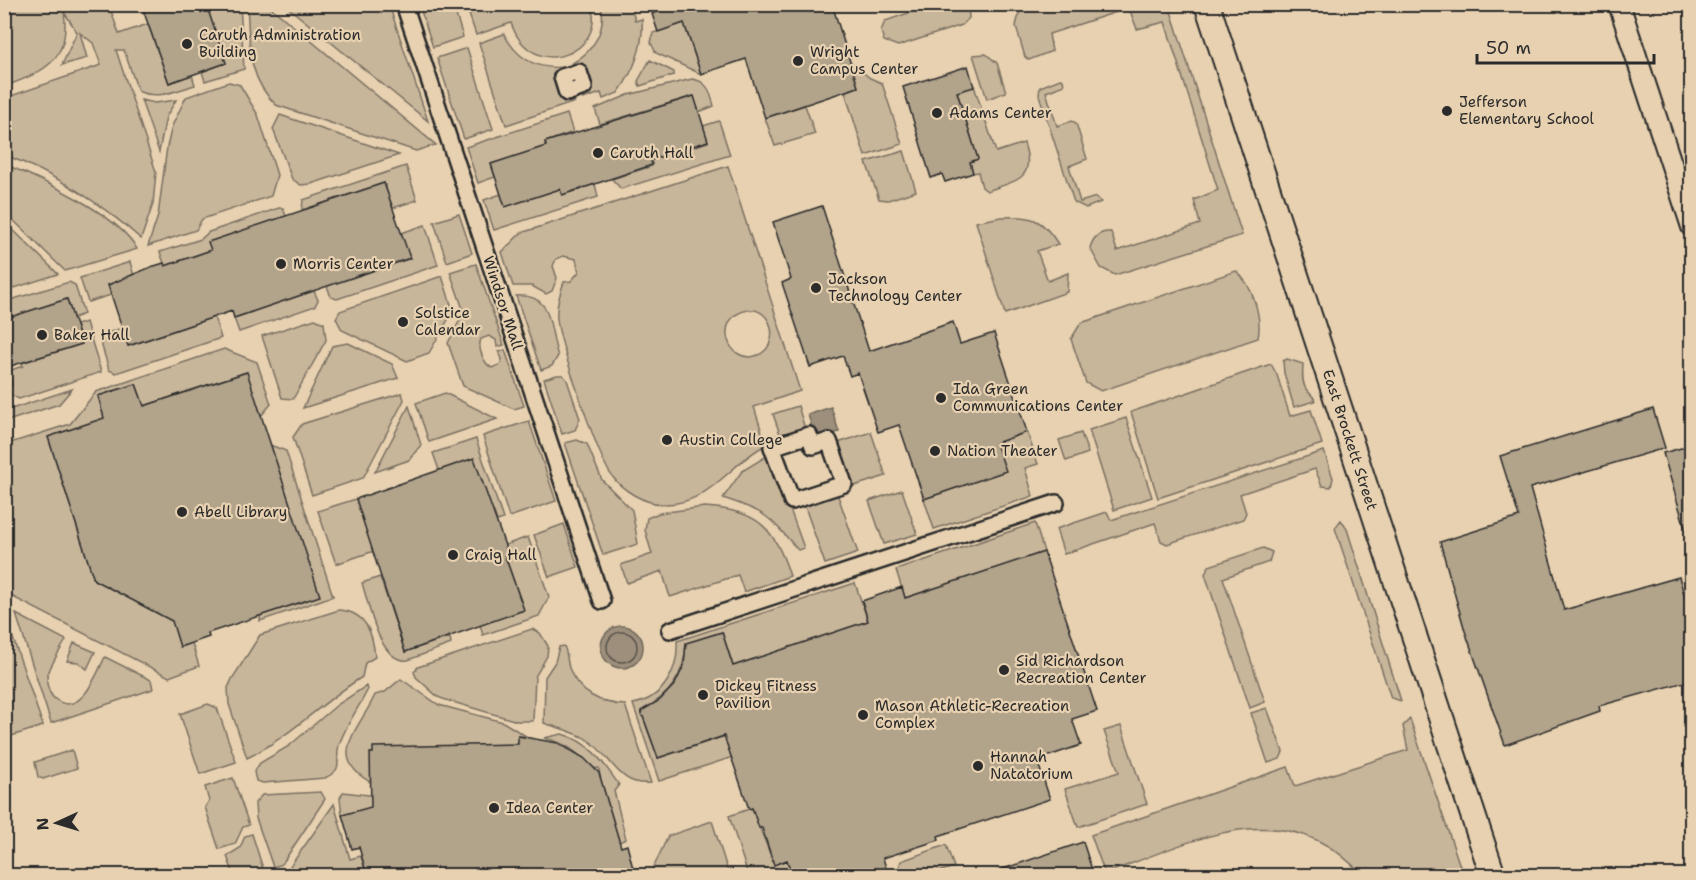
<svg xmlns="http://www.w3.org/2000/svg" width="1696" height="880" font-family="'Shantell Sans',sans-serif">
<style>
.green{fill:#c8b69a;stroke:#7a7062;stroke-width:1.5;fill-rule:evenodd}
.water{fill:#9d8f7b;stroke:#6f675b;stroke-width:1.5}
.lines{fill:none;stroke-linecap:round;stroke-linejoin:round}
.shore{stroke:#59534b;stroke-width:1.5}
.building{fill:#b2a38b;stroke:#2b2b2b;stroke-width:1.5}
.pedestrian-casing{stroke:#2b2b2b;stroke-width:20}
.minor-casing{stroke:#2b2b2b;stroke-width:24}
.tertiary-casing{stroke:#2b2b2b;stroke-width:28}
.pedestrian{stroke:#e7d1b0;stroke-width:15}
.minor{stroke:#e7d1b0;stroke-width:20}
.tertiary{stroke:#e7d1b0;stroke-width:24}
.poi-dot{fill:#2b2b2b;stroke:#e7d1b0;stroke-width:2}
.labels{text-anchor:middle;stroke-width:4.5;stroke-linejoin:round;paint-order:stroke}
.poi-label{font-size:15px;fill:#2b2b2b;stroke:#e7d1b0;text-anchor:start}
.street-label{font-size:15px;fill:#2b2b2b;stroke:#e7d1b0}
</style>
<rect width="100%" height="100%" fill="#e7d1b0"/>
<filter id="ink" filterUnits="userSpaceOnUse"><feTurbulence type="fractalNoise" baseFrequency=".0167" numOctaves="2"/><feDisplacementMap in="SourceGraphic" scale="12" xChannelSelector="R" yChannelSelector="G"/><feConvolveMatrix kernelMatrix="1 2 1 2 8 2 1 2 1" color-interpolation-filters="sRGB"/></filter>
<g filter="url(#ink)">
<path class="green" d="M5,4L109,5L119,34L148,24L169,83L192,75L195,85C175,91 158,100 138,91L124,50H116L156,172L153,204L141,239C101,203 55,174 5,155V98L101,65L93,43L80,33L87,58L62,65L77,32L64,12C71,59 44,73 5,86Z
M1032,4L1169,5L1242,235L1115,275L1101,268L1090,248C1093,237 1099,231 1111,232L1117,251L1200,224L1194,200L1218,190L1165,22L1137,29L1129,8L1049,34L1052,51L1029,60L1025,57L1016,26L1020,10Z
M206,5H240L244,69L205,81L202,72L226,63Z
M247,5H268L436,145L416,151L276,105C246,76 250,43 247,5Z
M285,5H389L428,121Z
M419,5H453L463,37L433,47Z
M466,5H591C607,53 532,84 511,23L476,35Z
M601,5H631L635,21L642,19C644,47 634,71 618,93L603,99L601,93L583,99L580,90L572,93L575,102L506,125L479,43L504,34C517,59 536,70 564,67L567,75L574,73L571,64C593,52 607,30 601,5Z
M932,5H968L969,18L962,25L898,46L884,41L881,31L885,21Z
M684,23L701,74L656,53L651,43L653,33Z
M467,48L493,129L464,139L437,58Z
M986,54L997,63L1006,92L987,99L973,55Z
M650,60L674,72V75L640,86L638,81Z
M851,63L870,78L882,83L902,144L865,156L845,92L858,87Z
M692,79C708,81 710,92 714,106L699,112L693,96L600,124L595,109L628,95Z
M1060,79L1063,80L1064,85L1046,92L1057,126L1072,121L1076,123L1087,159L1069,166L1080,202L1096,197L1101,202L1086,208L1074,202L1039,95L1040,87Z
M229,82L240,85L258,115L277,175L271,196L202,219L196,230L148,246L158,216L167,147L172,126L186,97Z
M974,86L996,152L1024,143C1036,180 1017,180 987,191L982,187L978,172L973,173L970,162L978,159L957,92Z
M141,100L155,103L176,100L166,117L159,152Z
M805,105L815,134L775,146L765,118Z
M567,114L573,132L545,142L546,146L491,164L495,177L478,183L466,147Z
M280,115L399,155L311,184L301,185L292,179L273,129Z
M719,121L730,155L621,189L612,179L652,166L651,160L708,142L703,126Z
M904,151L916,191L888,200L879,199L866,162Z
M4,164C41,179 118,214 137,249L65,271L5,212Z
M406,166L417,200L393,208L384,183L302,210L303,200Z
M728,166L800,391L754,407L766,445C729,463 710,506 662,504C644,503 623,491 612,476C599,460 558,339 557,318C556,305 560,294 564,282L571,281L579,272L576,259L563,256L556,259L553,266L557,278L552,291L546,294L532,286H513L502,252L521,233ZM748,310C773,307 781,346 758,355C728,367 711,317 748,310Z
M595,184L598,197L494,230L484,200L501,194L560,189L562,195Z
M279,208H283L286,216L209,242L211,250L165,266L160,252L201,239L209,232Z
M459,214L472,253L447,262L434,222Z
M1001,217C1032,216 1041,217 1058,244L1037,251L1048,281L1068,273L1067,292L1005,314L976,222Z
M5,222L58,274L5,291Z
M425,225L438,265L337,299L331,297L327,286L409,259L401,233Z
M130,262L134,276L108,285L111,295L88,302L80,278Z
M476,264L504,345L497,347L496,340L489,336L481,339C477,348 484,364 492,368L501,364L502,359L499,352L505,350L524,406L514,409L463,386L448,343L464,312L450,272Z
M1236,271C1253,285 1262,317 1258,338L1101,391L1086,383L1071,339L1081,323Z
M442,276L453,311L429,353L407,361L342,330L336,318L340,311Z
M69,282L75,285L84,314L73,318L67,299L8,318L5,314L4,302Z
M314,291L318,300L315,306L239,332L234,318Z
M516,296C555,293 548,328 558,356L552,366L541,370Z
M214,317L221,338L116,373L109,370L99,336L122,328L129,346Z
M315,319L324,323L326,340L293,399L282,398L262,336Z
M86,322L101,372L19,399L5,392L4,388L12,385L8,371L23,366L22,363L82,344L76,325Z
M348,343L392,364L398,378L303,408L332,346Z
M224,349L257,362L271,404L261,416L246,372L144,406L136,384L98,396L105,418L48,437L94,580L172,621L192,643L199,666L169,677L9,595L4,582V445L70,424L96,392Z
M1287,359L1303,364C1303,372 1301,381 1306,389C1309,394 1313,394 1315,401L1294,407L1284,373L1283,361Z
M1271,364L1277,375L1290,416L1311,410L1322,444L1158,498L1131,412Z
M557,375H563L567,380L580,419L575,430L562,434L544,379Z
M72,389L59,404L5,422V411Z
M402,393L404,400L363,478L312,495L293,437L302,424Z
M445,393L497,419L429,442L416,403Z
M409,406L421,445L409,460L375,472Z
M798,406L805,429L781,437L773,414Z
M1126,418L1152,497L1114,510L1089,430Z
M529,421L556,501L509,517L483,436Z
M871,432L886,476L854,486L838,443Z
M1027,432L1038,464L1025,468L1033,496L934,529L924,499L1005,471L996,443Z
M1081,433L1088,453L1066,461L1059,440Z
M476,439L503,519L497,521L494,512L439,470L433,453Z
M577,440L587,444L602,480L632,510L638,544L603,555L565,443Z
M270,445L286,451L333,596L260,621Z
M1324,451L1333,478L1331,487L1322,486L1315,469L1240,494L1246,513L1243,519L1167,544L1161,541L1155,523L1064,554L1056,529L1107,512L1111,520Z
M770,454L804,548L798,550C768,515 766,512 723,498L742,471Z
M902,490L917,534L884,544L869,501Z
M837,493L858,553L825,564L804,504Z
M356,499L374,551L336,564L318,511Z
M705,507C758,510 775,528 790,576L744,592L738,575L670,597L662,571L627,583L621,565L652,554L645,530L647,518L659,513Z
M1341,520L1347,529L1401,701L1391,698L1335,528Z
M1035,523L1044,552L905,598L896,570Z
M564,524L578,567L549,577L534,535Z
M528,537L549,597L539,616L483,635L480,625L524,610L505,556L508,554L505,545Z
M1263,548L1272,552L1269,562L1223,578L1265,702L1250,708L1205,574L1209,566Z
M380,577L405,652L450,637L451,644L408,660C379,664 369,604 362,583Z
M855,583L868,621L733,666L722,632L686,643C685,676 669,696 641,711L658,758L729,735L736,756L659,781L633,704C663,699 679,670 677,641Z
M339,610C366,612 373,633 375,657L365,663L362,677C322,702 290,737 247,758L229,704L228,688L232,679L260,635Z
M4,612L43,726L5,738H4Z
M16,614L66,640C60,651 49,666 47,678C46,685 50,695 55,699C81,719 97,673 105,657L151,680L153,689L51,723Z
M532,629L540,633L548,646L547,656L535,677L533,721H517L446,700L438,697L416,677L414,672L418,667Z
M74,643L95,652L87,669L78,662L67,661Z
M564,646C567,652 567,661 569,668C578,693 601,704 625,705L651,783C618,787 612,756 588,740C576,732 558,728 544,723L545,677L555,662L559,647Z
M401,679L439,705L503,722L526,736H519L518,744L371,753V780L374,784C323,758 360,729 375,695L385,692Z
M366,686L368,689C359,708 346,724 339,745C334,761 346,768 325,778L263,783L256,781L254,772L260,763L289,746L337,705Z
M208,704L217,708L236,762L200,774L180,714Z
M1267,708L1283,752L1280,759L1268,763L1251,713Z
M1410,719L1463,875H1362C1288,790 1191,841 1105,874L1091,835L1288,767L1295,786L1408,750L1403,726Z
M1121,726L1147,804L1078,827L1065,789L1119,772L1104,731Z
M562,734C590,742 603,762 619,785L614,791L626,839L619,842L600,778L599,768L590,769C580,752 563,742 544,738Z
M72,750L77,768L43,779L38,777L35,762Z
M233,778L249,825L243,827L235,844L219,849L205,807L209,801L205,787Z
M321,792L325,799L282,864L273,867L256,818L255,803L262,795Z
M343,792L377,796L386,806L342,815L340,798Z
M334,804L350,859L361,856L367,875H284Z
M752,808L774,864L787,860L792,875H748L729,816Z
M712,821L729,875H650L668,836Z
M252,834L265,875H234L227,856L240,848L245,836Z
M946,845L954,867L929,875H900L898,870L901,861Z"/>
<path class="water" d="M831,407L839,432L816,439L808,415Z
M601 647a21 21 0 1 1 42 0a21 21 0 1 1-42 0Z"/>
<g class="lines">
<path class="shore" d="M607 647a15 15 0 1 1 30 0a15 15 0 1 1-30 0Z"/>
</g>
<path class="building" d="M141,4H206L226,63L169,83Z
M661,4H832L858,87L765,118L746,59L701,74L684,23L658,32L652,14L663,10Z
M968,66L974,87L957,92L978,159L970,162L973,173L945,182L942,174L931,178L903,87Z
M694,96L708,141L651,160L652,165L562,195L560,189L505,207L491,164L546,146L545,142Z
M384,183L410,258L234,318L232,311L128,346L108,285L151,267L164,263L165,266L211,250L208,242Z
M822,206L869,351L953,322L960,344L994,333L1027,432L996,443L1006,471L924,499L899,425L878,432L858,373L850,376L843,356L810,367L782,283L791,279L773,222Z
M67,299L82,344L4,368V319Z
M247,372L320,596L208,633L209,637L180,647L172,621L94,580L48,437L104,418L98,396L136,384L144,406Z
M1653,409L1665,448L1530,488L1564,610L1679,577L1692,621V680L1599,706L1600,711L1505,745L1465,631L1440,542L1519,517L1500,456Z
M1692,445V530L1686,531L1663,453Z
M474,458L508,554L505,556L524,610L405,652L356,499Z
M1044,552L1097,711L1072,719L1081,745L1037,760L1050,799L938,836L939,840L883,858L886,868L865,876H792L787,860L774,865L762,828H759L752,808L749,809L724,736L658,758L641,711L660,700L675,684L684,665L686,643L722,632L733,666L868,621L862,601L902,587L905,598Z
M518,736L558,743L584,758L599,773L621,847L627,845L635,876H367L359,847L352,849L342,815L371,807L370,753H373V747L518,744Z
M1083,842L1094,876H995L994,872Z"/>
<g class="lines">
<defs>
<path id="pedestrian" d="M404,4L602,601
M579,72L584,87L567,93L562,77Z
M809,435L813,446L829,441L844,484L792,501L772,447Z
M670,630L1056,503"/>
<path id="minor" d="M1619,4L1692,227"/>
<path id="tertiary" d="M1207,4L1493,876"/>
</defs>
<use href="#pedestrian" class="pedestrian-casing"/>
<use href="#minor" class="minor-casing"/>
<use href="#tertiary" class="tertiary-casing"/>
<use href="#pedestrian" class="pedestrian"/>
<use href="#minor" class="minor"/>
<use href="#tertiary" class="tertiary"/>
</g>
</g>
<g class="poi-dot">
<circle cx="187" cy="44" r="6"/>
<circle cx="798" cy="61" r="6"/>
<circle cx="1447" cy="111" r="6"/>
<circle cx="937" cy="113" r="6"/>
<circle cx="598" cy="153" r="6"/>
<circle cx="281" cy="264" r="6"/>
<circle cx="816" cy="288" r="6"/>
<circle cx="403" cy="322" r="6"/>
<circle cx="42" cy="335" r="6"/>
<circle cx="941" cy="398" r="6"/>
<circle cx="667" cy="440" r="6"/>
<circle cx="935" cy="451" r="6"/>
<circle cx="182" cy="512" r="6"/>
<circle cx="453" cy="555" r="6"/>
<circle cx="1004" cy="670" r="6"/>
<circle cx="703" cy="695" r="6"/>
<circle cx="863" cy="715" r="6"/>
<circle cx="978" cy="766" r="6"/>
<circle cx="494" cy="808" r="6"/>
</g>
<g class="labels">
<g class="poi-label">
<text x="199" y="40">Caruth Administration<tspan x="199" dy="17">Building</tspan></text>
<text x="810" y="57">Wright<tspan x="810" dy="17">Campus Center</tspan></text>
<text x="1459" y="107">Jefferson<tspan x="1459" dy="17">Elementary School</tspan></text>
<text x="949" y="118">Adams Center</text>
<text x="610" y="158">Caruth Hall</text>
<text x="293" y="269">Morris Center</text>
<text x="828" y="284">Jackson<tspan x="828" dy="17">Technology Center</tspan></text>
<text x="415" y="318">Solstice<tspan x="415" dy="17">Calendar</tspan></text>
<text x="54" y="340">Baker Hall</text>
<text x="953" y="394">Ida Green<tspan x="953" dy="17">Communications Center</tspan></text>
<text x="679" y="445">Austin College</text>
<text x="947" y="456">Nation Theater</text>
<text x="194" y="517">Abell Library</text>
<text x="465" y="560">Craig Hall</text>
<text x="1016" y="666">Sid Richardson<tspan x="1016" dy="17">Recreation Center</tspan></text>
<text x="715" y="691">Dickey Fitness<tspan x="715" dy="17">Pavilion</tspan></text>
<text x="875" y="711">Mason Athletic-Recreation<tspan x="875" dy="17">Complex</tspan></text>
<text x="990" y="762">Hannah<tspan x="990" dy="17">Natatorium</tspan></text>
<text x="506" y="813">Idea Center</text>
</g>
<g class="street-label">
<text transform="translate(503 303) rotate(72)" y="5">Windsor Mall</text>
<text transform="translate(1350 440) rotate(72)" y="5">East Brockett Street</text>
</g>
</g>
<rect width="1696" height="880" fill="none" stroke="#e7d1b0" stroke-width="24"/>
<rect x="12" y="12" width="1672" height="856" fill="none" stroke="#2b2b2b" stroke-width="2" filter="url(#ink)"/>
<g transform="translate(57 823) rotate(266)" stroke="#e7d1b0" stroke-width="4.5" paint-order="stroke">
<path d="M0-4.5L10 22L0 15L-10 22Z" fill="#2b2b2b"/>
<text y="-9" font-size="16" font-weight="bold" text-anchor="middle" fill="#2b2b2b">N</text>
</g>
<path d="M1477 54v9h177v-9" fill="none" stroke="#2b2b2b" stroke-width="3"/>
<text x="1486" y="54" font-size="18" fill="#2b2b2b" stroke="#e7d1b0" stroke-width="4.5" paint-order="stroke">50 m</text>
</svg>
